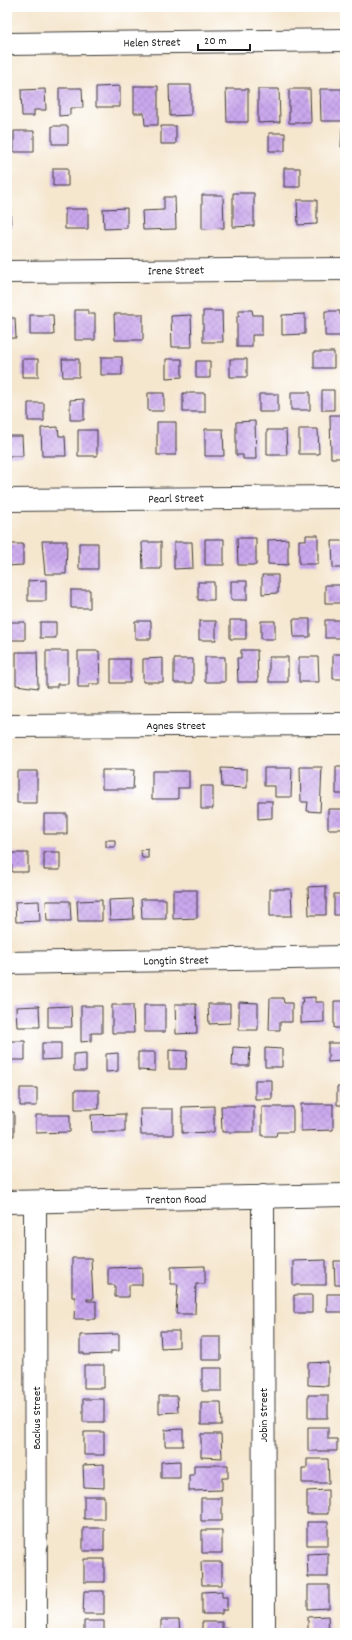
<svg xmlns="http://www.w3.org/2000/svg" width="352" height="1640" font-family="Dekko,sans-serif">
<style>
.building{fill:url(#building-cross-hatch)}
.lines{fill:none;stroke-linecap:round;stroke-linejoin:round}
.minor-casing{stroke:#3d3a37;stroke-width:24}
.minor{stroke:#fff;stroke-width:22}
.labels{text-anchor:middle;stroke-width:3;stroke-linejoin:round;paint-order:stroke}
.street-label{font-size:12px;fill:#1c1c1c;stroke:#fff}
</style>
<defs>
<pattern id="building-cross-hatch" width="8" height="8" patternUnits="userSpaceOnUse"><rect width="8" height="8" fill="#caa7ed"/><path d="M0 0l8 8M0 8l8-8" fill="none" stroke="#ad8fcb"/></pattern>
</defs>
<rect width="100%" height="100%" fill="#fff"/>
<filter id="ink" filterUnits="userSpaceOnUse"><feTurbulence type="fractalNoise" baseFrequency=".025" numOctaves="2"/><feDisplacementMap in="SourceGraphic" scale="8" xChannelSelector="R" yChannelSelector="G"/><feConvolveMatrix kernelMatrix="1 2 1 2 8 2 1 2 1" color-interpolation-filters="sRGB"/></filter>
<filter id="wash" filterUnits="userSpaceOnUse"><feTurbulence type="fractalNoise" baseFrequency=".012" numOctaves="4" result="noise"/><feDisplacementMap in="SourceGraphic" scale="16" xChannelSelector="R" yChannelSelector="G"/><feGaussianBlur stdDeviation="0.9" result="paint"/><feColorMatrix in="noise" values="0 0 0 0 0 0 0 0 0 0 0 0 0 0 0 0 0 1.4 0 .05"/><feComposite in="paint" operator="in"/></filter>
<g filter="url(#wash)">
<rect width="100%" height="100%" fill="#f5e6ce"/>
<g id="blocks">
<path class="building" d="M169,85H191V115L170,116Z
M120,86V107H96V87Z
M134,86H158V125H145L144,113H134Z
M59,88H82L83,108H70V115L59,116Z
M45,89L46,110H34V116H22L21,90Z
M226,89H248V122H227Z
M258,89H279L280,122L258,123Z
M289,89H310L311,123H289Z
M320,89H342L343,121H321Z
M7,90H9L10,113H7Z
M52,126H68V144H52Z
M161,126H176V144H161Z
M342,128H345V147H341Z
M14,131H34V152H14Z
M269,133H285V151H269Z
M53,168H68V186H53Z
M284,168H300V187H284Z
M233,193H254V226L233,227Z
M202,195H223L224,228L202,229Z
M164,197H175L176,229L143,230L142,211L164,210Z
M297,200H317V224L298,225Z
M7,207H10L11,227H7Z
M127,208V228L104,229L103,209Z
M65,209H88V229H65Z
M75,310H88V314H95V340H75Z
M239,310H252L253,315H262V335H252V347H237V316H239Z
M203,311H222L223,342H203Z
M325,311H340V315H345V336H325Z
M114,314H143V340H115Z
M305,314V334L282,335V315Z
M30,315H53L54,335H30Z
M191,315L192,347H172L171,316Z
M7,318H15L16,338H7Z
M314,352H334V368H314Z
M101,357H122V375H101Z
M22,359H38V377H22Z
M62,359H79V377H63Z
M166,359H182V377L166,378Z
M230,359H247V377H230Z
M196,361H210V378H196Z
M322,390H334V410H322Z
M291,392H310V410H291Z
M148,393H164V411H148Z
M183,393H205V412H183Z
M259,394H278V412H259Z
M84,399V420H70V400Z
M28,403H44V421H28Z
M330,415H345L344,458H331Z
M255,421L256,459H243V455H236V422Z
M157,422H176V455H157Z
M58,427L59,436H65L66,456H42L41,428Z
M205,429H223L224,456H205Z
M299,429H318L319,454H299Z
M78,430H97V456H78Z
M267,430H286L287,455H267Z
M7,436H22L23,456H7Z
M306,535H318V564H299V540H306Z
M237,538H256V565H238Z
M205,539H224V565H205Z
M288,539V565L268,564V540Z
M42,541H67L66,574H45Z
M332,541H345V568H333Z
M142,542H161V569H143Z
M174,542H192L193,568L174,569Z
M79,543H98V569H79Z
M7,544H23V565L7,566Z
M262,575H278V593L262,594Z
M46,580V601H28V581Z
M231,581H247V600H231Z
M198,582H214V600H198Z
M325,585H341V603H325Z
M71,590H90V608H71Z
M293,619H310V637H294Z
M230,620H246V639H230Z
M325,620H341V638H325Z
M135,621H151V639H135Z
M199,621H216V640H199Z
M261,621H275V639H261Z
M9,622H25V640H9Z
M40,622H56V638H40Z
M241,650H257L258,682H238L237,658H241Z
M46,651H68V684H57V687H46Z
M78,651H99L100,684H89V687H78Z
M16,652H37L38,688L16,685Z
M333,654H345V679H333Z
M205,657H225V682H205Z
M269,657H288V682H269Z
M299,657H318L319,682H299Z
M163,658V682H143V659Z
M111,659H130V683H111Z
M174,659H193V683H174Z
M300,767H322L320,812L307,811L308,802H301Z
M336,767H345V794H336Z
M221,768L247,769V788L222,787Z
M264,768H292L291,797H275V786H264Z
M102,770H134L133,789H102Z
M17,771H37V803H17Z
M152,771H189V788H178V799H152Z
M201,786H213V809H201Z
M258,801H272V818L258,819Z
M328,809H344L345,829H328Z
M44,814H67V834H44Z
M106,840H115V847H106Z
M148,849V858H142L141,850Z
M44,852H60V870H44Z
M11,853H28V872H12Z
M326,886V915H309L308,887Z
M270,889H291L292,916H270Z
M173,890H197V918L173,919Z
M334,894H345V915H334Z
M133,899L134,919L110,920L109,900Z
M141,899H166V919H142Z
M102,900V921H78L77,901Z
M39,901L40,921L16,922L15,902Z
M46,901H70L71,921H47Z
M315,997V1002H324V1022L301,1023V1002H303L302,998Z
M270,998H283L284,1003H292V1022H280V1030H269Z
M334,1001H345V1028H334Z
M239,1002L258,1003V1030H239Z
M175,1004H196L197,1033L176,1034Z
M208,1004H230V1023L209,1024Z
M112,1005H133L134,1033H112Z
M144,1005H165V1032H144Z
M39,1006L40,1027H17L16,1007Z
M71,1006L72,1027H48V1007Z
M81,1006H102V1033H91V1041L81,1042Z
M7,1008H8L9,1028H7Z
M11,1041H25V1060H11Z
M42,1043H61V1059L42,1060Z
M328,1043H342V1061L328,1062Z
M233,1047L250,1048L249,1066H232Z
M265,1048L282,1049V1067H265Z
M169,1050L187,1051L186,1069H169Z
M138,1052H155V1071L138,1070Z
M86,1053V1071H74V1054Z
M118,1053V1071L106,1072V1054Z
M255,1080H272V1099H255Z
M337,1087H345V1105H337Z
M20,1088H37V1106H20Z
M75,1090H99V1109H75Z
M301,1104H333V1130L301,1131Z
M214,1106V1132L182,1133V1107Z
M221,1106H254V1132H222Z
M262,1107H293V1132H277L276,1136H262Z
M140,1109H173V1135H141Z
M7,1112H14V1136H7Z
M125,1114V1132H92L91,1115Z
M36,1115H70V1132L36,1133Z
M72,1258H91L93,1299H87V1301H96V1319H74L75,1297H72Z
M326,1260V1285H293V1261Z
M334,1261H345V1285H335Z
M205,1266V1284H196L195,1314H176L178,1284H171V1267Z
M142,1267V1285H129V1297H115V1285H108V1268Z
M327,1294H345V1312H327Z
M294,1295H312V1313H294Z
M160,1331H179V1347L161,1348Z
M119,1334V1351H111V1354L84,1355V1353H80V1335Z
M201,1337H221V1360H201Z
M328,1362V1386L308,1385V1363Z
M84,1365H104V1388H84Z
M202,1368H222V1391H202Z
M308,1395H328V1418H308Z
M159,1396H177L178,1412L159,1413Z
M83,1399H104V1422H83Z
M201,1402H221L222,1425H201Z
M308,1427H328V1439H337V1451H308Z
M183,1429V1446H165V1430Z
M84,1432H104V1455H84Z
M201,1434H221L222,1458L201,1457Z
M307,1459H328L329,1483H302V1468H307Z
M180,1461V1478H161V1462Z
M104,1464V1488L84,1487L83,1465Z
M194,1465H228V1478H222V1490L189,1491V1475H194Z
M328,1490V1514H307V1491Z
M84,1496H104V1519H84Z
M201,1498H222V1521H201Z
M307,1522H328V1545H307Z
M83,1528H104V1551H83Z
M202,1530H222V1553H202Z
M328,1553V1577H308L307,1554Z
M84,1559H104V1582H84Z
M201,1562H222V1585H202Z
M308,1585H329V1608L308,1609Z
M84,1591H104V1614H83Z
M222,1591V1597H227V1610H222V1614H202V1592Z
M328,1616L329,1633H308V1617Z
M161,1620H179L180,1633H161Z
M84,1621H104V1633H84Z
M202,1622H222V1629L228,1628V1633H202Z"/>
</g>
</g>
<g filter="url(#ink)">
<use href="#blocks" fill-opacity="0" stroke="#3d3a37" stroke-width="1"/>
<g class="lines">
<defs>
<path id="minor" d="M7,44L345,40
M7,272L345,269
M7,500L345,497
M7,726L345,724
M7,963L345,957
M263,1196L264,1633
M7,1202L345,1195
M35,1202L36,1633"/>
</defs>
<use href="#minor" class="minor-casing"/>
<use href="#minor" class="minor"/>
</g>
</g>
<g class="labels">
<g class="street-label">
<text transform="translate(152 42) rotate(-1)" y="4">Helen Street</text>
<text transform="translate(176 270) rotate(-1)" y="4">Irene Street</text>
<text transform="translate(176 498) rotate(-1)" y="4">Pearl Street</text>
<text x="176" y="729">Agnes Street</text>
<text transform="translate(176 960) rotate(-1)" y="4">Longtin Street</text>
<text transform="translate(176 1199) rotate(-1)" y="4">Trenton Road</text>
<text transform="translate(263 1415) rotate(-90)" y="4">Jobin Street</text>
<text transform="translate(36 1418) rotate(-90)" y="4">Backus Street</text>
</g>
</g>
<rect width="352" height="1640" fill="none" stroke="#fff" stroke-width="24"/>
<path d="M198 44v6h52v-6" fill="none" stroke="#1c1c1c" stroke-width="2"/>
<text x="204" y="44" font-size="12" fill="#1c1c1c" stroke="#ffffff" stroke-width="3" paint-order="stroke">20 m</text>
</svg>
